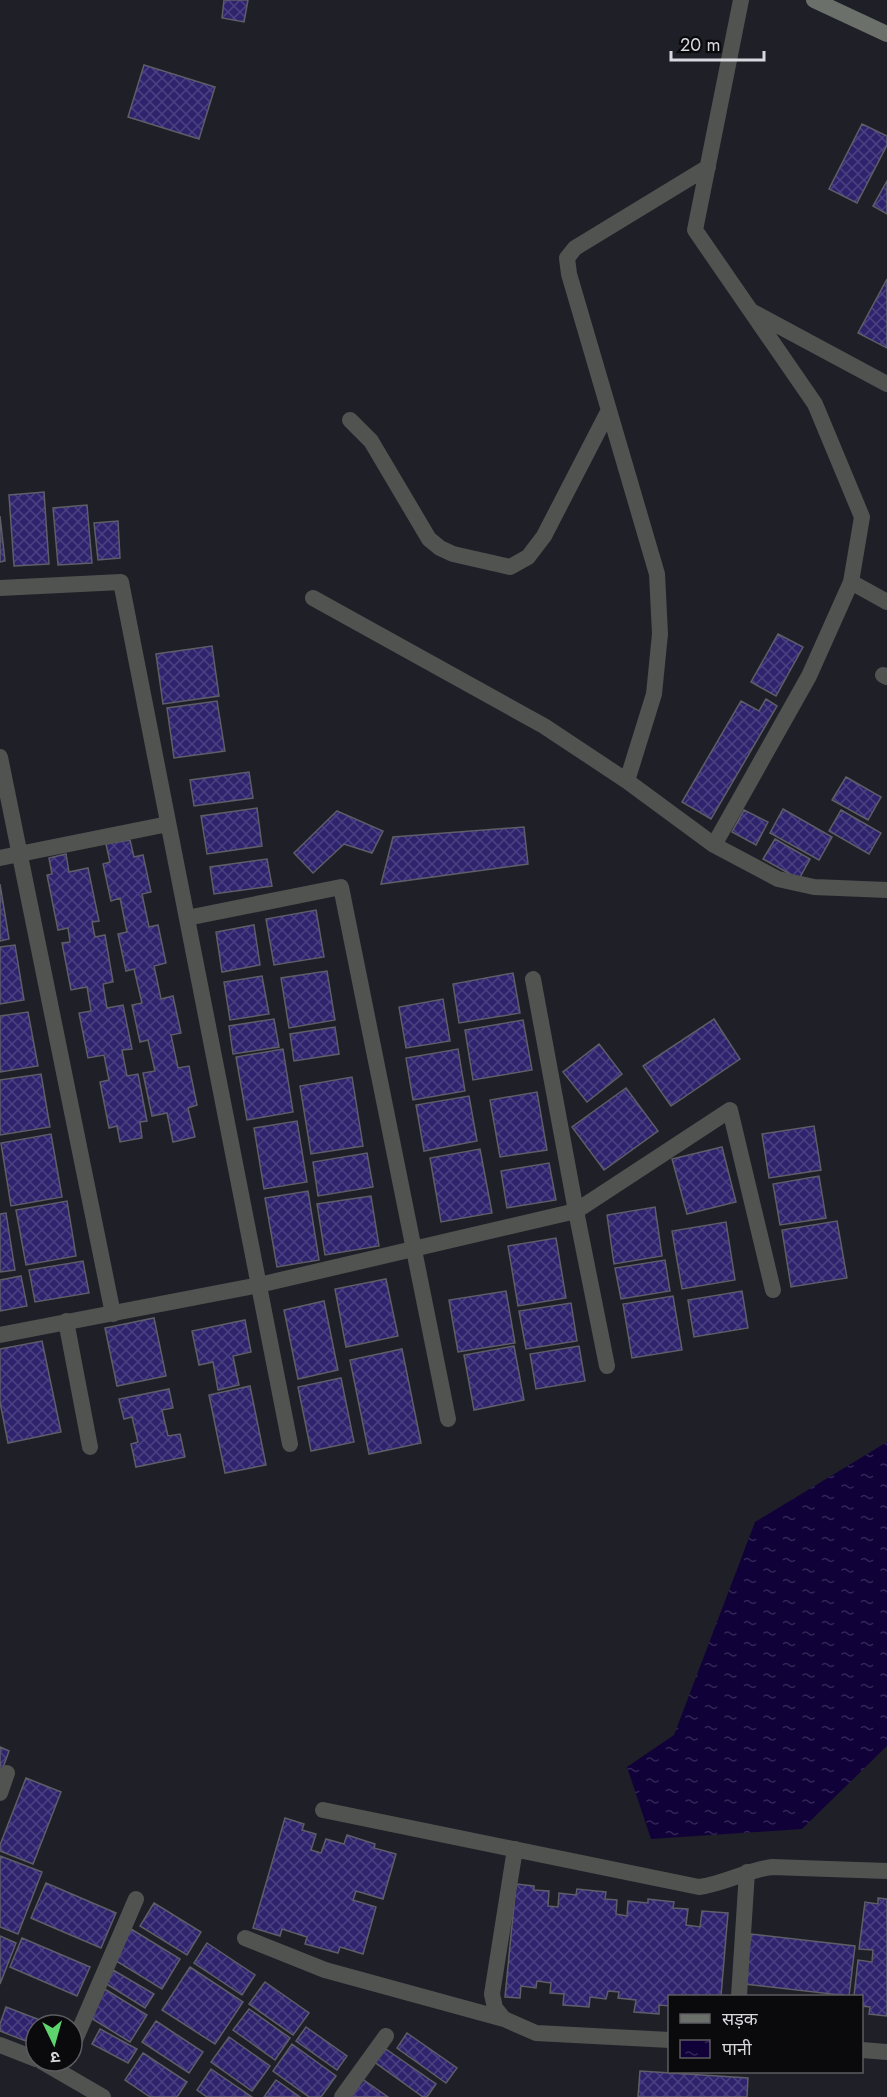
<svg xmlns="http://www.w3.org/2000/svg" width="887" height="2097" font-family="Jost,'Noto Sans Devanagari',sans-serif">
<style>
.water{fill:url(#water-ripples)}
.building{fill:url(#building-cross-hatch);stroke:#5d5e67;stroke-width:1.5}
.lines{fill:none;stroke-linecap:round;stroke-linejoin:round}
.minor{stroke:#505350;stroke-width:16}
.secondary{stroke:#6b706b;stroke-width:16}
</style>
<defs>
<pattern id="water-ripples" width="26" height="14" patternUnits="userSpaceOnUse" patternTransform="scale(1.5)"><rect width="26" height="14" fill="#110139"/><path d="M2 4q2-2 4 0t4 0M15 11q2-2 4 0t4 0" fill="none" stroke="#332555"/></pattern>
<pattern id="building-cross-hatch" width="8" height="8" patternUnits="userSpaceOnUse" patternTransform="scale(1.5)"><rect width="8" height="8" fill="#2f236e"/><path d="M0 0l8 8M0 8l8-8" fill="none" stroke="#4c4282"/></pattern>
</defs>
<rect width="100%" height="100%" fill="#1f1f27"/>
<path class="water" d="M887,1442V1746L802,1829L651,1839L627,1767L674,1735L755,1522Z"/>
<path class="building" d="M224,0H248L244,22L222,18Z
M144,65L215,87L199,139L128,117Z
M862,124L887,136V145L857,203L829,189Z
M887,181V214L873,206Z
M887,279V348L858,333Z
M44,492L49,564L14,566L9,495Z
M87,505L92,563L58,565L53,508Z
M0,516L5,561L0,562Z
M118,521L120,558L98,560L94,523Z
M778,634L803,647L776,696L751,682Z
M212,646L219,696L163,704L156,654Z
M766,699L777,706L711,819L682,802L741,701L759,711Z
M217,701L225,751L174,758L167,708Z
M249,772L253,798L194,806L190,780Z
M846,777L881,797L868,820L832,800Z
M257,808L262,846L207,854L201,816Z
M783,809L832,837L819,860L770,833Z
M744,810L768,822L756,845L732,832Z
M841,810L881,833L869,854L829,831Z
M337,811L383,831L372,853L344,844L313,873L294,853Z
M524,827L528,864L381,884L393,837Z
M775,839L810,859L799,879L763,859Z
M130,840L134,857L143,855L151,892L142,894L149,927L158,925L166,963L154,966L161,999L173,996L181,1033L171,1035L178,1068L189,1066L197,1105L188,1108L195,1137L173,1142L167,1113L152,1116L143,1073L155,1071L148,1040L140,1042L132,1005L142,1003L134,969L126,971L118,934L127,932L120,898L111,901L103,864L110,862L106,844Z
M66,854L69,872L88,868L99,921L92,922L95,937L105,935L113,982L103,984L107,1008L123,1005L132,1049L122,1050L127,1076L138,1074L147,1121L140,1122L142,1138L120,1142L117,1126L109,1128L100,1082L109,1080L104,1055L88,1058L79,1013L91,1011L87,987L71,990L62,943L70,942L68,928L58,930L47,875L52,874L49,858Z
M267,859L272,886L214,894L210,867Z
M0,884L9,939L0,941Z
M316,910L324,957L274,965L266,919Z
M254,925L260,965L222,972L216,932Z
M15,945L24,1000L0,1004V947Z
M327,971L335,1020L289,1028L281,978Z
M513,973L520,1013L459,1023L453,984Z
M262,976L269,1014L230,1020L224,982Z
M443,999L450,1041L406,1048L399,1007Z
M28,1012L38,1066L0,1072V1016Z
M274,1019L279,1047L233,1054L229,1026Z
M714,1019L740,1059L671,1106L643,1066Z
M523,1020L532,1070L473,1080L465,1030Z
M335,1027L339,1054L294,1061L290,1034Z
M599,1044L622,1074L587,1102L563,1072Z
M283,1049L293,1112L247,1120L236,1057Z
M458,1049L465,1091L413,1100L406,1058Z
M41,1074L50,1127L0,1135V1080Z
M352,1077L363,1146L311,1154L300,1086Z
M626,1088L658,1131L604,1170L572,1127Z
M537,1092L547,1150L500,1157L490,1100Z
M469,1096L477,1141L424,1151L416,1105Z
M297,1121L307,1182L264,1189L254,1128Z
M814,1126L821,1170L769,1178L762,1134Z
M51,1134L62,1197L11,1206L1,1143Z
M722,1147L736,1202L687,1214L672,1159Z
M480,1149L492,1213L441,1222L430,1158Z
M367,1153L373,1187L318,1196L313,1162Z
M549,1163L556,1200L507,1208L501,1171Z
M819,1176L826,1218L780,1225L773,1184Z
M308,1191L319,1260L277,1267L265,1198Z
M371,1196L379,1246L325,1255L317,1204Z
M67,1201L76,1256L26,1265L16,1210Z
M655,1207L662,1256L614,1264L607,1215Z
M6,1213L15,1270L0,1272V1214Z
M837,1221L847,1278L791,1287L782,1230Z
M726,1222L735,1280L682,1289L672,1231Z
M556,1238L566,1298L518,1306L508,1246Z
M665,1260L670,1291L621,1299L615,1268Z
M83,1261L89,1293L35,1302L29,1270Z
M21,1276L27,1306L0,1311V1280Z
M386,1279L398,1336L346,1347L335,1289Z
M506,1291L515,1343L458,1352L449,1300Z
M742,1291L748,1328L694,1337L688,1300Z
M673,1296L682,1350L632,1358L623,1304Z
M324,1301L338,1370L298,1379L284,1310Z
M571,1303L577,1341L526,1349L519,1311Z
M154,1318L166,1376L117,1386L105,1328Z
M245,1320L251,1352L233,1356L239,1385L218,1390L213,1362L199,1365L192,1331Z
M42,1341L61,1432L8,1443L0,1402V1349Z
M514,1346L524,1400L474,1410L464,1355Z
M579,1346L585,1381L536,1389L530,1354Z
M402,1349L421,1443L369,1454L350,1360Z
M341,1378L354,1442L311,1451L298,1387Z
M250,1386L266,1465L225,1473L209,1395Z
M169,1389L173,1408L162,1410L168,1436L180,1434L185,1457L136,1467L131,1444L138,1442L132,1417L124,1419L119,1399Z
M0,1747L9,1751L0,1776Z
M26,1778L61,1792L33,1864L0,1851V1845Z
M285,1818L304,1824L302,1830L316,1834L311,1850L321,1853L326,1839L344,1844L347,1835L375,1844L374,1848L396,1854L383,1899L356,1891L353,1900L376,1907L363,1954L340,1947L338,1953L305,1944L307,1937L282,1929L280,1936L253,1928Z
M0,1856L42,1872L18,1934L0,1927Z
M46,1883L116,1913L101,1948L31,1918Z
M516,1884L534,1886V1890L549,1891L548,1906L558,1907L559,1893L576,1895L577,1889L606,1892L605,1899L617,1900L616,1914L627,1916L628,1901L648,1903V1899L674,1902L673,1908L688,1909L686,1925L700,1927L702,1911L728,1913L721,1996H670V2006L659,2005V2014L634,2012L636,2000L618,1998L619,1992L608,1991L606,1999L590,1997L589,2007L563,2005L564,1994L550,1993L551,1983L537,1981L536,1988L521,1986L520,1998L505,1997Z
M878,1898L887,1899V2016L869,2014L870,2007L862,2006V1996H854L858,1960L872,1962L873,1950L859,1949L865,1902L878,1904Z
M154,1903L201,1932L187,1955L140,1926Z
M131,1929L180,1959L162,1989L113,1959Z
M751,1934L855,1946L849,1996L745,1984Z
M0,1936L16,1943L0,1984Z
M22,1938L90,1967L77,1996L10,1967Z
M207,1943L255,1975L242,1995L194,1963Z
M190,1967L243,2002L215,2044L162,2010Z
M113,1970L154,1994L145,2008L105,1983Z
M265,1982L309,2013L293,2035L249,2004Z
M103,1988L147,2015L130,2042L86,2015Z
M6,2007L53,2025H36V2045L0,2031V2024Z
M249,2009L290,2038L275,2060L233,2030Z
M156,2021L203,2052L189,2073L142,2042Z
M306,2027L347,2056L337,2070L296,2041Z
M100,2029L137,2049L128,2063L92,2044Z
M407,2033L457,2068L446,2083L397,2048Z
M229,2037L270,2066L252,2091L211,2062Z
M292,2044L336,2076L321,2097H309L273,2071Z
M383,2047L436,2084L427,2097H423L373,2061Z
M143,2053L187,2082L177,2097H150L125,2080Z
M211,2069L252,2097H207L197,2090Z
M640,2071L748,2078L747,2097H638Z
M358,2076L388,2097H345Z
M276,2080L300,2097H264Z"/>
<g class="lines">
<path class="minor" d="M753,312L887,384
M350,420L371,441L429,539L440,548L453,554L510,567L528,557L544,536L609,410
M851,582L887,602
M0,588L121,582L290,1444
M313,598L544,726L627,781L714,845L778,879L814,887L887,890
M883,675L887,677
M0,757L113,1314
M627,781L654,694L660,634L657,574L569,274L567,258L575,248L708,167
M714,845L809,676L851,582L862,517L815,404L695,230L741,0
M0,858L168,824
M187,918L341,887L448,1419
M533,979L576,1211L607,1366
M66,1321L90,1447
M0,1335L259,1285L576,1211L730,1110L773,1290
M0,1793L7,1773
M323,1810L699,1887C724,1884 747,1870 772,1867L887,1871
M515,1849L492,1994L495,2008L504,2019L536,2033L670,2040
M245,1938L325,1970L504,2019
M739,1996L747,1872
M0,2045L36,2059
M72,2047L136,1899
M862,2050L887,2052
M41,2061L103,2097
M342,2097L386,2036"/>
<path class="secondary" d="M814,0L887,34"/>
</g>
<rect x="668" y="1995" width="195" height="78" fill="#0a0a0d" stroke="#5c5c60" stroke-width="1.5"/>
<rect x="680" y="2014" width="30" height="9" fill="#6b706b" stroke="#5c5c60" stroke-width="1.5"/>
<text x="722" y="2025" font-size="18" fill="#d7d7dd">सड़क</text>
<rect x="680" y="2040" width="30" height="18" fill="url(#water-ripples)" stroke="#5c5c60" stroke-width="1.5"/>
<text x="722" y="2055" font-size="18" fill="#d7d7dd">पानी</text>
<g transform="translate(54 2043) rotate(175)"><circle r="28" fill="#0a0a0d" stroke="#5c5c60" stroke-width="1.5"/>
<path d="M0-4.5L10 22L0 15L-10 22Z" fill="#5ed56c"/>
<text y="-9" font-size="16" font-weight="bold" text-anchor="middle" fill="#d7d7dd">उ</text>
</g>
<path d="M671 51v9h93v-9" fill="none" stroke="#d7d7dd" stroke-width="3"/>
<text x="680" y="51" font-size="18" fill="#d7d7dd" stroke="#0a0a0d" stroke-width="4.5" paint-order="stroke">20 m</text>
</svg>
